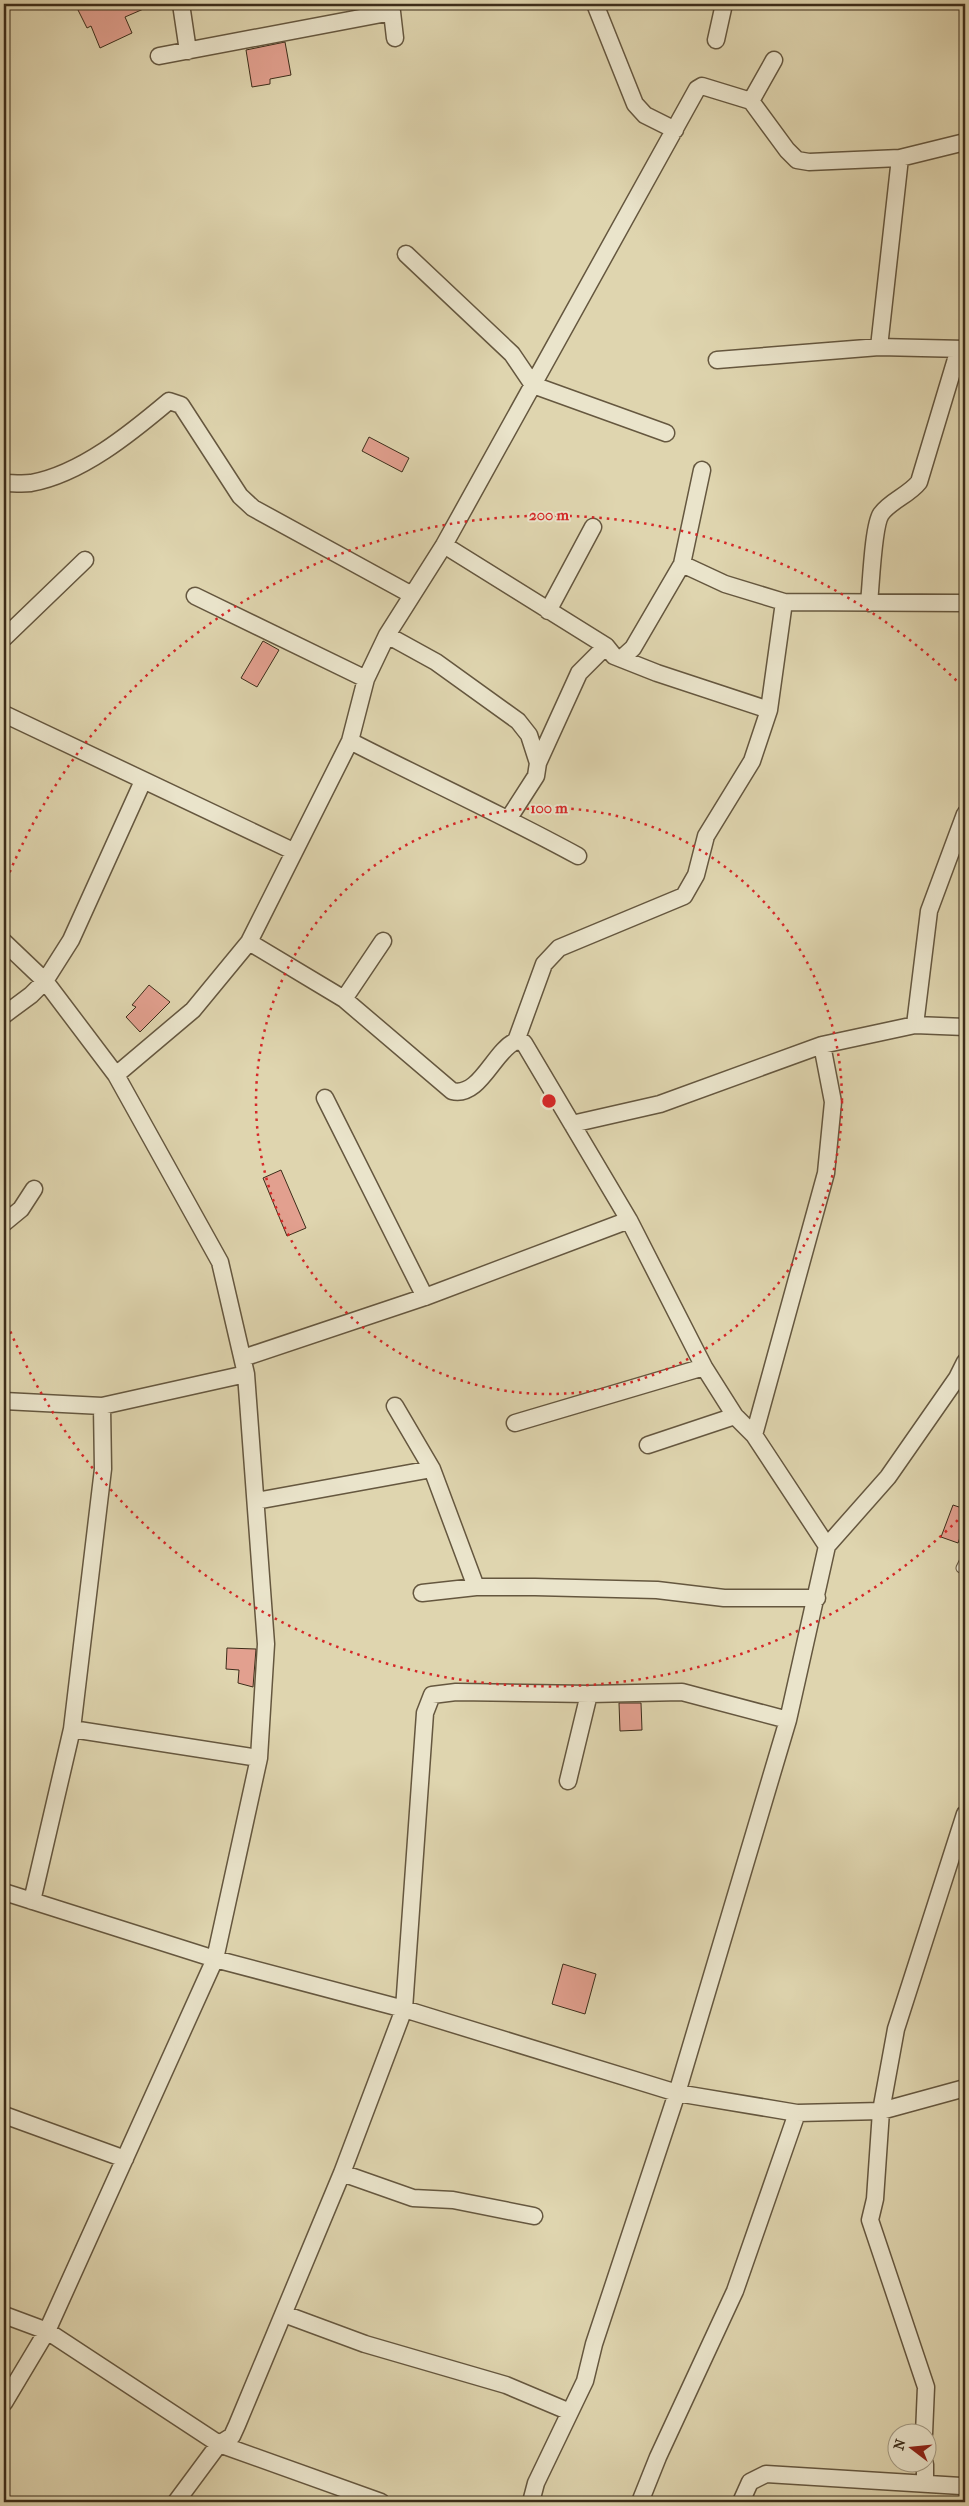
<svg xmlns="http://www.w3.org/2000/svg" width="969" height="2506" font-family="'IM FELL French Canon',serif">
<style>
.building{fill:#e2a08f;stroke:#3c2d1a}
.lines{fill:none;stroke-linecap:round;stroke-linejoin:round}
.service-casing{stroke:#65573f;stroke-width:11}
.minor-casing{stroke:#65573f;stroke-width:19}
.service{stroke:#eae4cb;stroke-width:9}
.minor{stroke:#eae4cb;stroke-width:16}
.ring{fill:none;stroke:#d62828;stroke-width:2.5;stroke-dasharray:2.5 5}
.centre{fill:#d62828;stroke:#eae4cb;stroke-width:2.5}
.ring-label{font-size:15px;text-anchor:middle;font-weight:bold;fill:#d62828;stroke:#eae4cb;stroke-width:4;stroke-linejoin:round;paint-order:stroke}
</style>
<rect width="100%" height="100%" fill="#dfd5af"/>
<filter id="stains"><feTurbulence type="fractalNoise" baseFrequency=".004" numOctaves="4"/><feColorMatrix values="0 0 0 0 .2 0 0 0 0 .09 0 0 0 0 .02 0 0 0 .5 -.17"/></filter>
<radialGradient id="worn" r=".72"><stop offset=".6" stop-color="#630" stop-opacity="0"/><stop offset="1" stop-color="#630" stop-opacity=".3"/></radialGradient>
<path class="building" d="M75,4H155L125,17L132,33L100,48L91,26L87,28Z
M285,42L291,75L270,79V84L252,87L246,50Z
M369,437L409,458L402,472L362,451Z
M263,641L279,650L257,687L241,678Z
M149,985L170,1002L140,1032L126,1017L136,1007L132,1005Z
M281,1170L306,1228L287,1236L263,1178Z
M953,1505L965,1509V1523L958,1543L941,1537Z
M227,1648L256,1649L253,1687L238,1683L239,1670L226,1669Z
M619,1703H641L642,1730L620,1731Z
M563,1964L596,1974L585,2014L552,2004Z"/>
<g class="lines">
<defs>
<path id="service" d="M961,1568L965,1560"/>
<path id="minor" d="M181,4L188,51
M389,4L392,12L395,38
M595,4L635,104L645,115L675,130
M716,40L724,4
M159,56L392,12
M751,101L774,60
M406,254L512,354L533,385L666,433
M879,347L900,158
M717,360L879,347L965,349
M4,483C12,483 22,484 31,483C81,474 131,433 169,401L181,405L240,496L253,508L412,595
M444,545L606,646L614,656L657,673L769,710
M682,564L725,584L784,602L965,603
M195,596L366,679
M869,603C871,585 873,526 881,514C890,501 909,495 919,482L959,349
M548,611L593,527
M387,635L436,662L518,721L529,735L538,763
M4,638L85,560
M622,658L633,648L682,564L702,470
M4,714L293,851
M350,741C426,780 503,815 578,856
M509,818L536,776L538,763L579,673L606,646
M4,942L45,981L116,1075L220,1262L246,1374L266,1644L259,1758L215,1959L47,2331L4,2403
M249,942L344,999L452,1091C480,1098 494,1050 516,1041L524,1043L629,1220L704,1367L735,1416L754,1435L827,1546
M344,999L383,941
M4,1015L31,995L45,981L71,940L143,781
M915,1025L929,911L965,814
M516,1041L544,964L559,948L684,896L696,875L706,836L752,761L769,710L784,602
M116,1075L193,1010L249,942L350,741L366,679L387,635L444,545L697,89L702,86L751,101L787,150L797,160L809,162L900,158L965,142
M325,1098L425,1297
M572,1124L660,1104L822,1045L915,1025L965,1027
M4,1223L21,1209L34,1189
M243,1358L425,1297L629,1220
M4,1401L102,1406L246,1374
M395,1406L432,1469L476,1587
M515,1423L704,1367
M754,1435L826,1173L833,1102L822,1045
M648,1445L735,1416
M256,1501L432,1469
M422,1593L476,1587H535L657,1590L724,1598H817
M72,1729L259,1758
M568,1781L589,1694
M4,1892L215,1959L404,2009L677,2093L788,1720L827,1546L888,1477L957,1378L965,1362
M32,1901L72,1729L103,1469L102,1406
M4,2115L125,2159
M342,2173L413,2198L453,2200L534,2216
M284,2314L365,2344L506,2385L570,2412
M4,2315L47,2331L219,2444L381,2502
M924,2434L926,2387L870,2220L875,2199L881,2111L896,2029L965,1814
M925,2464V2484
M176,2502L219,2444L232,2436L237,2425L342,2173L404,2009L425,1713L432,1695L456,1692L589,1694L682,1692L788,1720
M531,2502L536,2483L585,2381L594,2344L677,2093L797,2113L881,2111L965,2088
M640,2502L658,2457L735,2291L797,2113
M741,2502L750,2482L766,2474L961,2486L965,2484"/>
</defs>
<use href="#service" class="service-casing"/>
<use href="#minor" class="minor-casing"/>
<use href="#service" class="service"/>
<use href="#minor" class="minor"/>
</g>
<g class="ring">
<circle cx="549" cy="1101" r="293"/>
<path d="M963 1515A586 586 0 0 1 4 1316M4 886A586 586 0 0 1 963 687"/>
</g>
<circle cx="549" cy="1101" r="8" class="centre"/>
<g class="ring-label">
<text x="549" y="520">200 m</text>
<text x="549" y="813">100 m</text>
</g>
<rect width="969" height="2506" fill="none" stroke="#dfd5af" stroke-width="20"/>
<rect x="5" y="5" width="959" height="2496" fill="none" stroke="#3c2d1a" stroke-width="2.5"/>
<rect x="10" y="10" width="949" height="2486" fill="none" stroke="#3c2d1a"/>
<g transform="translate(912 2448) rotate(286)"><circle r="24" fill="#eae4cb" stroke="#a49b84"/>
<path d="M0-4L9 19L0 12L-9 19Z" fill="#8f2418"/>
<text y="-8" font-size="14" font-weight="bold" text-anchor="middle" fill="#3c2d1a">N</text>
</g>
<rect width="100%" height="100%" filter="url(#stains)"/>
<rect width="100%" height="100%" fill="url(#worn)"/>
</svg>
